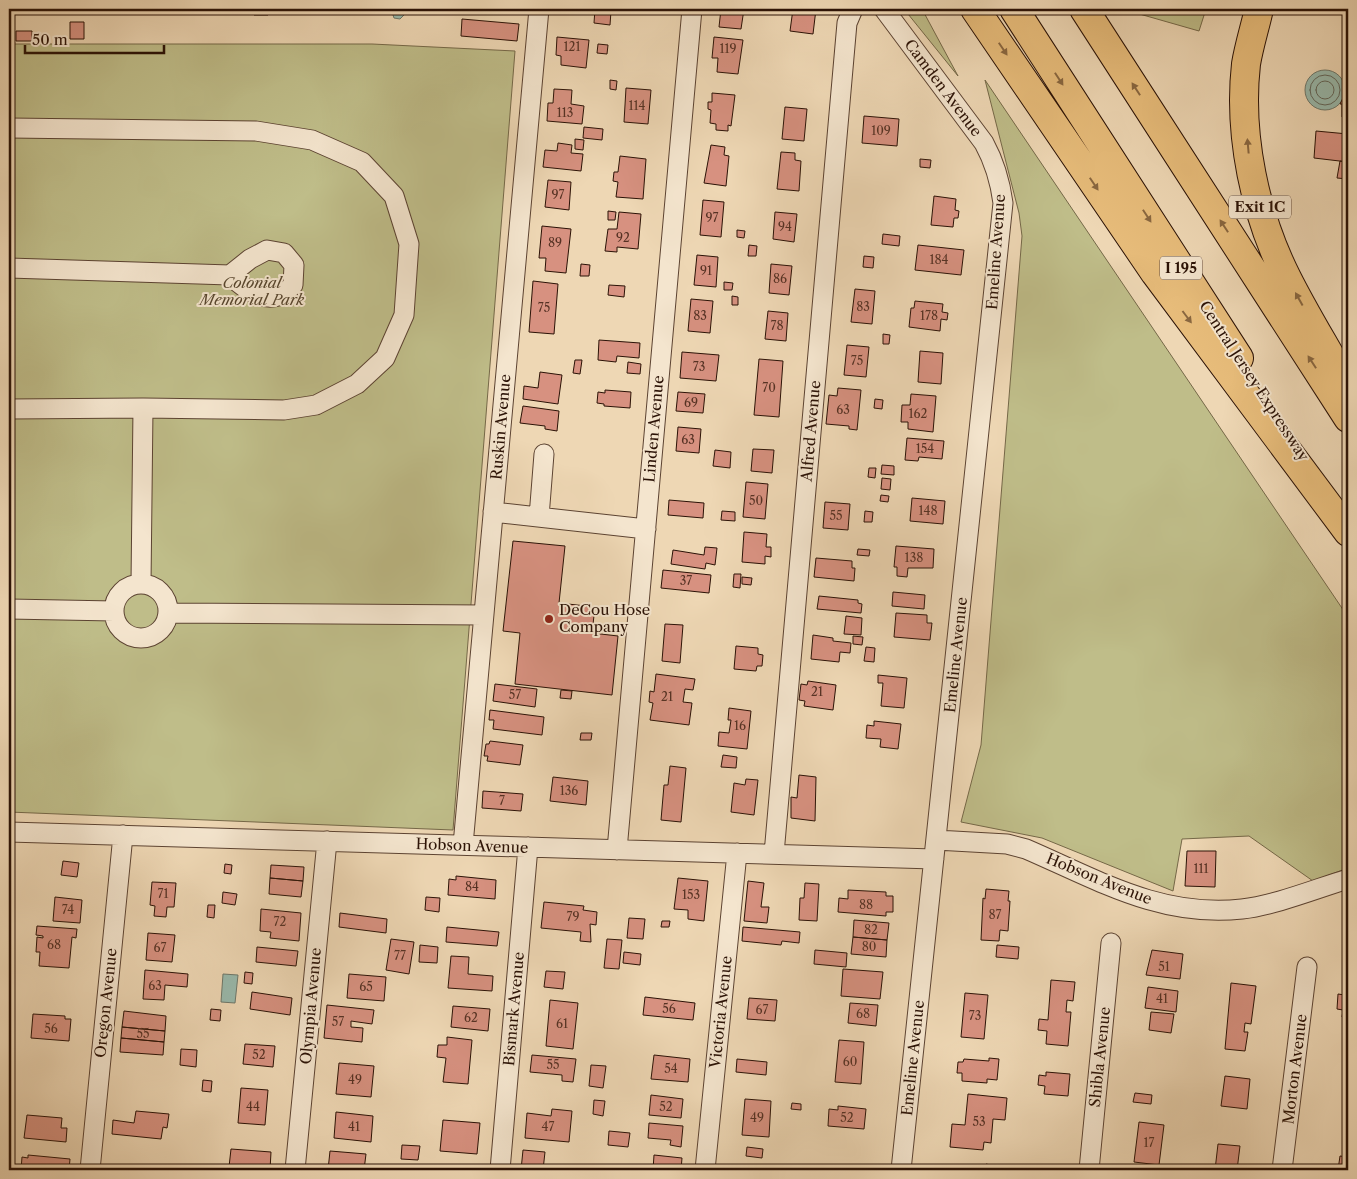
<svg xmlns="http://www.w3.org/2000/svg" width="1357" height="1179" font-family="'Libre Caslon Text',serif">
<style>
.green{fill:#bfbd89;stroke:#756848}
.water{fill:#99baad;stroke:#6d776a}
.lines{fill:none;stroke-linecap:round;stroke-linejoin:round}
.shore{stroke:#62665a;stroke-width:1}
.building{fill:#d79180;stroke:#2b1206}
.minor-casing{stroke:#5c4332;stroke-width:21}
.highway-casing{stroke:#2b1206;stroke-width:30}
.minor{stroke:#f4e5ce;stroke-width:19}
.highway{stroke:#e7bc7a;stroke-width:28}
.oneway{fill:#896740}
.poi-dot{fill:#8f2418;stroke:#f4e5ce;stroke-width:2}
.labels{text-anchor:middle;stroke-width:4;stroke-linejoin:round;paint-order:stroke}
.number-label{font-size:12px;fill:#563224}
.shield{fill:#f4e5ce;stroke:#675142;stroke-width:1}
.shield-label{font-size:14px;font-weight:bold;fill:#2b1206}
.street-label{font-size:15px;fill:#2b1206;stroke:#f4e5ce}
.park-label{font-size:15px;font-style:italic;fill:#57452d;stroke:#f4e5ce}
.poi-label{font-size:15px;fill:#2b1206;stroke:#f4e5ce;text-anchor:start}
</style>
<rect width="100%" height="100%" fill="#eed7b4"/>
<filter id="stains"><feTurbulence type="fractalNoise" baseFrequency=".004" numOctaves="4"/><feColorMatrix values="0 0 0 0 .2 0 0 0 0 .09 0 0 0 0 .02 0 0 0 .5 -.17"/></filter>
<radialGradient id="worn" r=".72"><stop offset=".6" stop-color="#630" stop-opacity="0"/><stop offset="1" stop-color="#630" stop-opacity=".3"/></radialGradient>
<path class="green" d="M904,9H922L958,76Z
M1133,9H1206L1199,31L1136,13Z
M9,44H372L515,51L453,830L9,812Z
M985,80L1348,617V868L1313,881L1249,836L1182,839L1173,891L1042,838L961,822L981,745L1022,236L1019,213Z"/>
<path class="water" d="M391,9H404V15L400,19L394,18Z
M1305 90a20 20 0 1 1 40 0a20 20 0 1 1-40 0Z
M223,974L238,975L235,1003L221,1002Z"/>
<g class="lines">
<path class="shore" d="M1310 90a15 15 0 1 1 30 0a15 15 0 1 1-30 0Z
M1316 90a9 9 0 1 1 18 0a9 9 0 1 1-18 0Z"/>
</g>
<path class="building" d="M254,9H268V15H254Z
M565,9H589L588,14L565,12Z
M595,9L611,11L610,25L594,23Z
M633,9H670L669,13Z
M721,9H744L741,29L719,27Z
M793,9H816L813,34L790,31Z
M462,19L519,24L517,41L461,36Z
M70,22H84V39H70Z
M16,31H32V41H16Z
M557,37L589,40L586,68L561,65V56L556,55Z
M714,37L743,40L738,74L717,72L718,58H712Z
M598,44L608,45L607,54L597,53Z
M610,80L617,81L616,90L610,89Z
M1348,83V118L1342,117V104H1340L1345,94L1344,84Z
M626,88L651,90L648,124L624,122Z
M554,89L572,90L571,104L584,106L582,124L547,121L548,103H553Z
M712,93L735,95L731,126L728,125V131L716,130V124L710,123L711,110L708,109V102H712Z
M785,107L807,109L804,141L782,139Z
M864,116L899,119L897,146L862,143Z
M584,127L603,129L602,140L583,138Z
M1316,131L1348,134V162L1314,158Z
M575,139L584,140L583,150L575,149Z
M558,143L572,145L571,153L583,154L581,171L543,167L545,150L557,151Z
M711,145L725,147L724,155L729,156L726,186L704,183Z
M781,152L795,153V160L801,161L799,191L777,189Z
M620,156L646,159L643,199L616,197L618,182L613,181L614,172H618Z
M920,159L931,160L930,168L920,167Z
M1340,161L1348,162V179L1337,178Z
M548,180L571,182L569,210L545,207Z
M934,196L956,199L955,210L959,211L958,218H954L953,227L931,225Z
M703,200L724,202L721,237L700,235Z
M608,211L616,212L615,220H608Z
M619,212L641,214L638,249L617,247V252L605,251L608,229H617Z
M775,212L797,214L794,242L773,239Z
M542,226L571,229L566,273L545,271L546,258H539Z
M737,230L745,231L744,238L737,237Z
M883,234L900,236L899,246L882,244Z
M749,245L757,246L756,256H748Z
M918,245L964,250L961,275L915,270Z
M697,255L718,257L716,287L694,285Z
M864,256L874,257L873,268L863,267Z
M1348,259V306L1343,302Z
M581,264L590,265L589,276H580Z
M771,264L792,266L789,295L769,293Z
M533,281L558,284L554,334L529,332Z
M724,282L733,283L732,290H724Z
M609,285L625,286L624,297L608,295Z
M855,289L875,291L872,324L851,322Z
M732,296L738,297V305H732Z
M691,299L713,301L710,333L688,331Z
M915,301L943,304L942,312L948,313L947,320L941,319L940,331L909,327L911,308H914Z
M1348,306V338L1343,323Z
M768,311L788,313L786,341L765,339Z
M883,334L890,335L889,344H883Z
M599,340L640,343L639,358L617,356L616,362L598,360Z
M847,345L869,347L866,377L844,375Z
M920,351L943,353L941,384L918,382Z
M682,352L719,355L716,381L680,378Z
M759,359L783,361L779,417L754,415Z
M575,360H582L580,374L573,373Z
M628,362L641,364L640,374L627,373Z
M540,372L562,375L558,404L523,399L524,386L538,388Z
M838,388L861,390L857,430L849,429V426L826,424L829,395L837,396Z
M605,390L631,392L630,408L604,406V404L597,403L598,392L605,393Z
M678,392L705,394L703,413L676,411Z
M911,394L936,396L933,432L908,429V422H901L902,405H910Z
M875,399L883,400L882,409L874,408Z
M523,406L559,411L557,431L545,429V426L520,423Z
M678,427L701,429L699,453L676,451Z
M907,438L944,441L942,459L919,457L918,461L905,460Z
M753,449L774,450L772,473L751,471Z
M715,450L731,452L730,468L713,466Z
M882,465L894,466V475L881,474Z
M869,468H876L875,478L868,477Z
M882,478L891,479L890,490L881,489Z
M746,482L768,484L765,519L743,517Z
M881,495L889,496L888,502L880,501Z
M912,498L945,501L943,524L910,521Z
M669,500L704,503L703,518L668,515Z
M825,502L850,504L848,530L823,528Z
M722,511L735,512V521L721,520Z
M865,511L873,512L872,522H864Z
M744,532L767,534L766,547H771V557L765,556V564L742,562Z
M513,541L565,546L559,603L595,607L592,633L618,636L612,695L515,684L520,633L503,631Z
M896,546L934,549L933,568H908L907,577L897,576V567H894Z
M705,547L717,548L715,565L706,563L705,569L671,564L673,550L704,555Z
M858,549L870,550L869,556L857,555Z
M816,558L852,561V568H855L854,581L814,577Z
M663,570L711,575L709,593L661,588Z
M734,574H741L740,588L733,587Z
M742,577L752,578L751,585L742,584Z
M893,592L925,595L924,609L892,606Z
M819,596L858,600V603L862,604L861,613L817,609Z
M896,613L927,615V623H932L930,640L894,637Z
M846,616L862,618L861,635L844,634Z
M665,624L683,625L680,663L662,661Z
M813,635L833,638V641L851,643L850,653L840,652L839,662L811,659Z
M853,636L863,637L862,645L853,644Z
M736,646L758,648V654L763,655L762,666H757L756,671L734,669Z
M866,647L875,648L874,662L864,661Z
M656,674L695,679L693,690L685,689L683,702L692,703L689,725L650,720L653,703L649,702L650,691L654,692Z
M878,675L907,678L904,708L881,706L883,683H878Z
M808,681L836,685L833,710L804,706L805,701L799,700L801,684L807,685Z
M495,684L537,689L535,707L493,701Z
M561,690L572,691L571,699L560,698Z
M729,708L751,711L747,749L718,746L719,732L729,733L731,720H728Z
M490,710L544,717L542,735L493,729L494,720H489Z
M874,721L901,724L898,749L880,747L881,739L866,738L867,725L874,726Z
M581,733H592L591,740H580Z
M490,741L523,745L520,765L487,761L488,756H484L486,744H489Z
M723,755L737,757L736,768L721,767Z
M670,766L686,768L681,822L661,820L664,785H668Z
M799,775L816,777L815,821L791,818V797L797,798Z
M553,777L588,781L586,805L550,801Z
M746,779L758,780L754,815L731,812L734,783L745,785Z
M483,791L523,794L521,811L482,808Z
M1187,851H1216L1215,887L1185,886Z
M63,861L79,863L77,877L61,875Z
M225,864L232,865L231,874L224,873Z
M271,865L304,867L303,881L270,878Z
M456,876L496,880L495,899L448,895L449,879L456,880Z
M270,878L303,881L301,897L269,894Z
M678,878L708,881L704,921L688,919V910L674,909Z
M748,881L764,883L761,907H769L767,923L744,921Z
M152,882L176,883L174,907H167L166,917L154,916L155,906L150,905Z
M805,883L819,884L817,921L799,920L800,898H804Z
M986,889L1009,891L1008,901H1010L1008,931L1000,930L999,941L981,940L983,898L985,899Z
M848,890L886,892V896H893V912H886V916L838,912L839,898L848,899Z
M223,892L237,894L235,905L222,903Z
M55,897L82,900L80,923L53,921Z
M426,897L440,898L439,912L425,910Z
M544,902L584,906L583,910L597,912L596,925L590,924L591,942L580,941L581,932L541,928Z
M208,905H215L214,918L207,917Z
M261,909L301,913L299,941L270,938L271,932L260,931Z
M340,913L387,919L386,933L339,927Z
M629,918L645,919L643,939L627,938Z
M854,920L889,923L887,940L853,937Z
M662,921H670L669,927H661Z
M37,926L77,929L76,938L72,937L69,968L39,966L40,952H36L37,937L43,938V936L36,935Z
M447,927L499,932L497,946L446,942Z
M743,927L800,932L799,943L782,941L781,945L742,941Z
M148,933L175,935L172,962L146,960Z
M853,937L887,940L886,957L851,954Z
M391,939L414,942L409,974L386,970Z
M607,939L622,940L619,969L604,968Z
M420,945L438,947L437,963L419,962Z
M997,945L1019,947L1018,959L996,957Z
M257,947L298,951L296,966L256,962Z
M815,950L847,953L846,967L814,964Z
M1152,950L1183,954L1180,979L1146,975Z
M624,952L641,954L640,965L623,963Z
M451,956L469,957L468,974L493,976L492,991L448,988Z
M843,969L883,972L880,999L841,996Z
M145,970L188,974L187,987L165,985L164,1000L143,999Z
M546,971L565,972L563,989L544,987Z
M245,972L253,973L252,984L244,983Z
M349,974L386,977L384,1001L347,998Z
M1051,980L1075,982L1073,1001L1067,1000L1066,1012H1071L1068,1046L1046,1044L1047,1031L1038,1030L1039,1019L1048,1020Z
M1231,983L1256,986L1251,1024L1245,1023L1244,1032H1248L1245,1051L1225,1049Z
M1148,987L1178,991L1176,1012L1145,1008Z
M1346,988H1348V1018L1342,1017L1343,1010L1337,1009L1338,994L1345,995Z
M252,992L292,998L290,1015L250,1009Z
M965,993L988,995L984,1039L961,1037Z
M645,997L695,1003L693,1020L643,1015Z
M749,998L777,1000L775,1021L747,1019Z
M550,1000L578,1003L573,1049L546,1046Z
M850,1003L878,1005L876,1026L848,1023Z
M327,1005L374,1010L372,1024L351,1021V1027L363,1028L362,1042L324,1038Z
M453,1006L490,1009L488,1031L451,1027Z
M211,1009L221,1010L220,1021L210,1020Z
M124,1011L166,1016L165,1031L122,1027Z
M1151,1012L1174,1014L1171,1033L1149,1030Z
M33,1014L65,1016V1019H71L69,1041L31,1038Z
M122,1027L165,1031L164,1042L121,1038Z
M447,1037L472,1040L468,1084L443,1082L446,1058L437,1057L438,1045H447Z
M121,1038L164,1042L163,1055L120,1052Z
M839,1040L864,1042L861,1084L835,1082Z
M245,1044L275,1046L273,1067L243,1064Z
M181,1049L197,1050L196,1067L180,1065Z
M1347,1050H1348V1085H1344Z
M532,1055L576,1059L573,1082L562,1081V1075L530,1072Z
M654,1055L690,1059L688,1082L651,1079Z
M989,1058L999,1059L997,1080L987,1079V1083L962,1081V1073H957L958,1062H963L964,1059L989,1061Z
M737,1059L767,1062L766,1075L736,1072Z
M339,1063L374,1066L371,1097L336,1094Z
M591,1065L606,1066L603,1088L589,1086Z
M1046,1072L1070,1074L1068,1096L1044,1094L1045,1086L1038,1085L1039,1075L1046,1076Z
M1225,1076L1250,1079L1247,1109L1221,1106Z
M203,1080L212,1081L211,1092L202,1091Z
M241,1088L268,1090L265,1125L238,1123Z
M1135,1093L1152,1095L1151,1104L1133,1102Z
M968,1094L1007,1098L1005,1120L993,1119L991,1143L984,1142L983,1150L950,1147L952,1124L965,1125Z
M651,1095L683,1099L681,1118L649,1115Z
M745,1099L771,1101L769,1137L742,1135Z
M594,1100L605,1101L603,1116L593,1114Z
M792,1103L801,1104V1110L791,1109Z
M838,1106L866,1109L864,1129L828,1126L829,1109L838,1110Z
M552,1109L572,1111L569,1142L525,1138L527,1113L551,1116Z
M136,1111L169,1114L167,1128L163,1127L161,1139L112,1134L113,1120L134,1123Z
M336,1112L373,1116L371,1142L334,1138Z
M27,1115L62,1118L61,1128H67L66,1142L24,1138Z
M1346,1119H1348V1147L1343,1146Z
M443,1120L480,1123L477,1154L440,1151Z
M1139,1122L1164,1125L1159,1165L1134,1162Z
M649,1123L683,1126L681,1147L670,1145L671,1140L648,1138Z
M609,1131L630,1133L628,1147L608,1145Z
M1218,1144L1240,1146L1237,1170H1215Z
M402,1145L420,1146L418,1160L401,1159Z
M747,1147L763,1149L762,1158L746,1156Z
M231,1149L271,1152L270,1170L229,1167Z
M523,1150L545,1152L543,1170H521Z
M330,1151L366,1154L364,1170H328Z
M28,1155L70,1159L69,1170H21L22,1157L28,1158Z
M654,1155L682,1158L681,1170H653Z
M1340,1156L1348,1157V1170H1338Z
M986,1164L995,1166V1170H985Z
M806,1165L824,1166V1170H806Z
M104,1168L129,1170H104Z"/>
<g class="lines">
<defs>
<path id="minor" d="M884,9L984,143C995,163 1000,180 1003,203L901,1170
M9,128L256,131L312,140L362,162L394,196L409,244L404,315L385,358L357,384L316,405L284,410L143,408L141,584
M9,268L230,275L250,259L267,250L284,253L294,265L293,285C290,288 285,293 281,295C262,303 242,287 230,275
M9,409L143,408
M493,512L646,529
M539,517L544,454
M114 611a27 27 0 1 1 54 0a27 27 0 1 1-54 0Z
M9,609L114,611
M168,613L484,615
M9,832L934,859
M936,840L1007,844L1026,849C1098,880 1161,918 1242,909C1276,905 1315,889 1348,879
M463,845L539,9
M617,850L692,9
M774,854L847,23L853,9
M90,1170L123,835
M295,1170L327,841
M500,1170L528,847
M705,1170L737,853
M1089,1170L1111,943
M1282,1170L1307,967"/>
<path id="highway" d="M975,9L1155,273L1348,532
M1014,9L1239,358
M1084,9L1348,418
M1259,9C1255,27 1249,46 1246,64C1238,135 1255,215 1287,278C1305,314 1327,349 1346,384"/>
</defs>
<use href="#minor" class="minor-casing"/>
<use href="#highway" class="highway-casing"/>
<use href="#minor" class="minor"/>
<use href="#highway" class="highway"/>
</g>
<defs><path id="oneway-solid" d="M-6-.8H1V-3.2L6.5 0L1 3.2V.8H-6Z" transform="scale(1.25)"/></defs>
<g class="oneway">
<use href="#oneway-solid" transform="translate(1003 49) rotate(56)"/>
<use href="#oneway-solid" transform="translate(1059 79) rotate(57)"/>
<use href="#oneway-solid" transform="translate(1136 89) rotate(-123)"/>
<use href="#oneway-solid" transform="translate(1248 146) rotate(-95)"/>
<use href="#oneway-solid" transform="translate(1094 184) rotate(56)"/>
<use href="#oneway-solid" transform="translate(1147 216) rotate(57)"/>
<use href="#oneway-solid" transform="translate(1224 226) rotate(-123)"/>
<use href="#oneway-solid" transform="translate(1299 299) rotate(-119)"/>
<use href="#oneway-solid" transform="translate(1187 317) rotate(53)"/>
<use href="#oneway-solid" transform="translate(1312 362) rotate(-123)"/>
</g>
<circle class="poi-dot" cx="549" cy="619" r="5"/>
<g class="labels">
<g class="number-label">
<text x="572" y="51">121</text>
<text x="728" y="53">119</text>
<text x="637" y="110">114</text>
<text x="565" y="117">113</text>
<text x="881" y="135">109</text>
<text x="558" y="199">97</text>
<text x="712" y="222">97</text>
<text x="785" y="231">94</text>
<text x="623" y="242">92</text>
<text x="555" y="247">89</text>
<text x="939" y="264">184</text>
<text x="706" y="275">91</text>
<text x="780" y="283">86</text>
<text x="863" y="311">83</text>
<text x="544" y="312">75</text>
<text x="700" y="320">83</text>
<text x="929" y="320">178</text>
<text x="777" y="330">78</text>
<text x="857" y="365">75</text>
<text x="699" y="371">73</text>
<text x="769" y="392">70</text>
<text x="691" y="407">69</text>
<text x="843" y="414">63</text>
<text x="918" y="418">162</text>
<text x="688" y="444">63</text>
<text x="925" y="453">154</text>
<text x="756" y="505">50</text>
<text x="928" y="515">148</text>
<text x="836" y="520">55</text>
<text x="914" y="562">138</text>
<text x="686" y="585">37</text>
<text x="817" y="696">21</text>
<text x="515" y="699">57</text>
<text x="667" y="701">21</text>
<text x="740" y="730">16</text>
<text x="569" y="795">136</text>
<text x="502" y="805">7</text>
<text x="1201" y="873">111</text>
<text x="472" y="891">84</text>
<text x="163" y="898">71</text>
<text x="691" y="899">153</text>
<text x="866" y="909">88</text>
<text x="68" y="914">74</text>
<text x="995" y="919">87</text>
<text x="573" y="921">79</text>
<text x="280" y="926">72</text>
<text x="871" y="934">82</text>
<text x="54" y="949">68</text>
<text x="869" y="951">80</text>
<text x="160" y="952">67</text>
<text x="400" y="960">77</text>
<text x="1164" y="971">51</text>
<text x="155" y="990">63</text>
<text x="366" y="991">65</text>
<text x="1162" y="1003">41</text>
<text x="669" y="1013">56</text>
<text x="762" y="1014">67</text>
<text x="863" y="1018">68</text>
<text x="975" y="1020">73</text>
<text x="471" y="1022">62</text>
<text x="338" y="1026">57</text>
<text x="562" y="1028">61</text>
<text x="51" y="1033">56</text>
<text x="143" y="1038">55</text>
<text x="259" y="1059">52</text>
<text x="850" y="1066">60</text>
<text x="553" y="1069">55</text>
<text x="671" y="1073">54</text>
<text x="355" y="1084">49</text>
<text x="253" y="1111">44</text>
<text x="666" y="1111">52</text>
<text x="757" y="1122">49</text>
<text x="847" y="1122">52</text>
<text x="979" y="1126">53</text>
<text x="354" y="1131">41</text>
<text x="548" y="1131">47</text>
<text x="1149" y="1147">17</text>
</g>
<g class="shield">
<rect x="1229" y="195.5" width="62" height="23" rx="4"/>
<rect x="1160" y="256.5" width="42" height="23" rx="4"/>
</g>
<g class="shield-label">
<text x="1260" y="212">Exit 1C</text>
<text x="1181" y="273">I 195</text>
</g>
<g class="street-label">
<text transform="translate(943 88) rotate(53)" y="5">Camden Avenue</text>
<text transform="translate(996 252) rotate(-86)" y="5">Emeline Avenue</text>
<text transform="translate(1254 381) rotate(57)" y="5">Central Jersey Expressway</text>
<text transform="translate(501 427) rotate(-85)" y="5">Ruskin Avenue</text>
<text transform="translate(654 429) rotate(-85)" y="5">Linden Avenue</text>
<text transform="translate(811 431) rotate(-85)" y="5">Alfred Avenue</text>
<text transform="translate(956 655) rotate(-84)" y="5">Emeline Avenue</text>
<text transform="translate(472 846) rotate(2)" y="5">Hobson Avenue</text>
<text transform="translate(1099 879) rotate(22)" y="5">Hobson Avenue</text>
<text transform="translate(106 1003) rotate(-84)" y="5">Oregon Avenue</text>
<text transform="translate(311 1006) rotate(-85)" y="5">Olympia Avenue</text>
<text transform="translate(514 1009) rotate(-85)" y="5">Bismark Avenue</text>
<text transform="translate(721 1012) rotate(-84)" y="5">Victoria Avenue</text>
<text transform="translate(1100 1057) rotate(-84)" y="5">Shibla Avenue</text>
<text transform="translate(913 1058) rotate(-84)" y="5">Emeline Avenue</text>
<text transform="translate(1295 1069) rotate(-83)" y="5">Morton Avenue</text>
</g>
<g class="park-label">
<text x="252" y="288">Colonial<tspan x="252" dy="17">Memorial Park</tspan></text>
</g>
<g class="poi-label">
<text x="559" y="615">DeCou Hose<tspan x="559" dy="17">Company</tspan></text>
</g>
</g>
<rect width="1357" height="1179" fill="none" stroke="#eed7b4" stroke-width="30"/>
<rect x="10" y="10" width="1337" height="1159" fill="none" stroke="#2b1206" stroke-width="2.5"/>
<rect x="15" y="15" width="1327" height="1149" fill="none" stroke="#2b1206"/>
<path d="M25 45v8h139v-8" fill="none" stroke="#2b1206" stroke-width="2.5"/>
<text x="32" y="45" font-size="15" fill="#2b1206" stroke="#f4e5ce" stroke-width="4" paint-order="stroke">50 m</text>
<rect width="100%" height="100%" filter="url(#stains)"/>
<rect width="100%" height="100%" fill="url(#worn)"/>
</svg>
